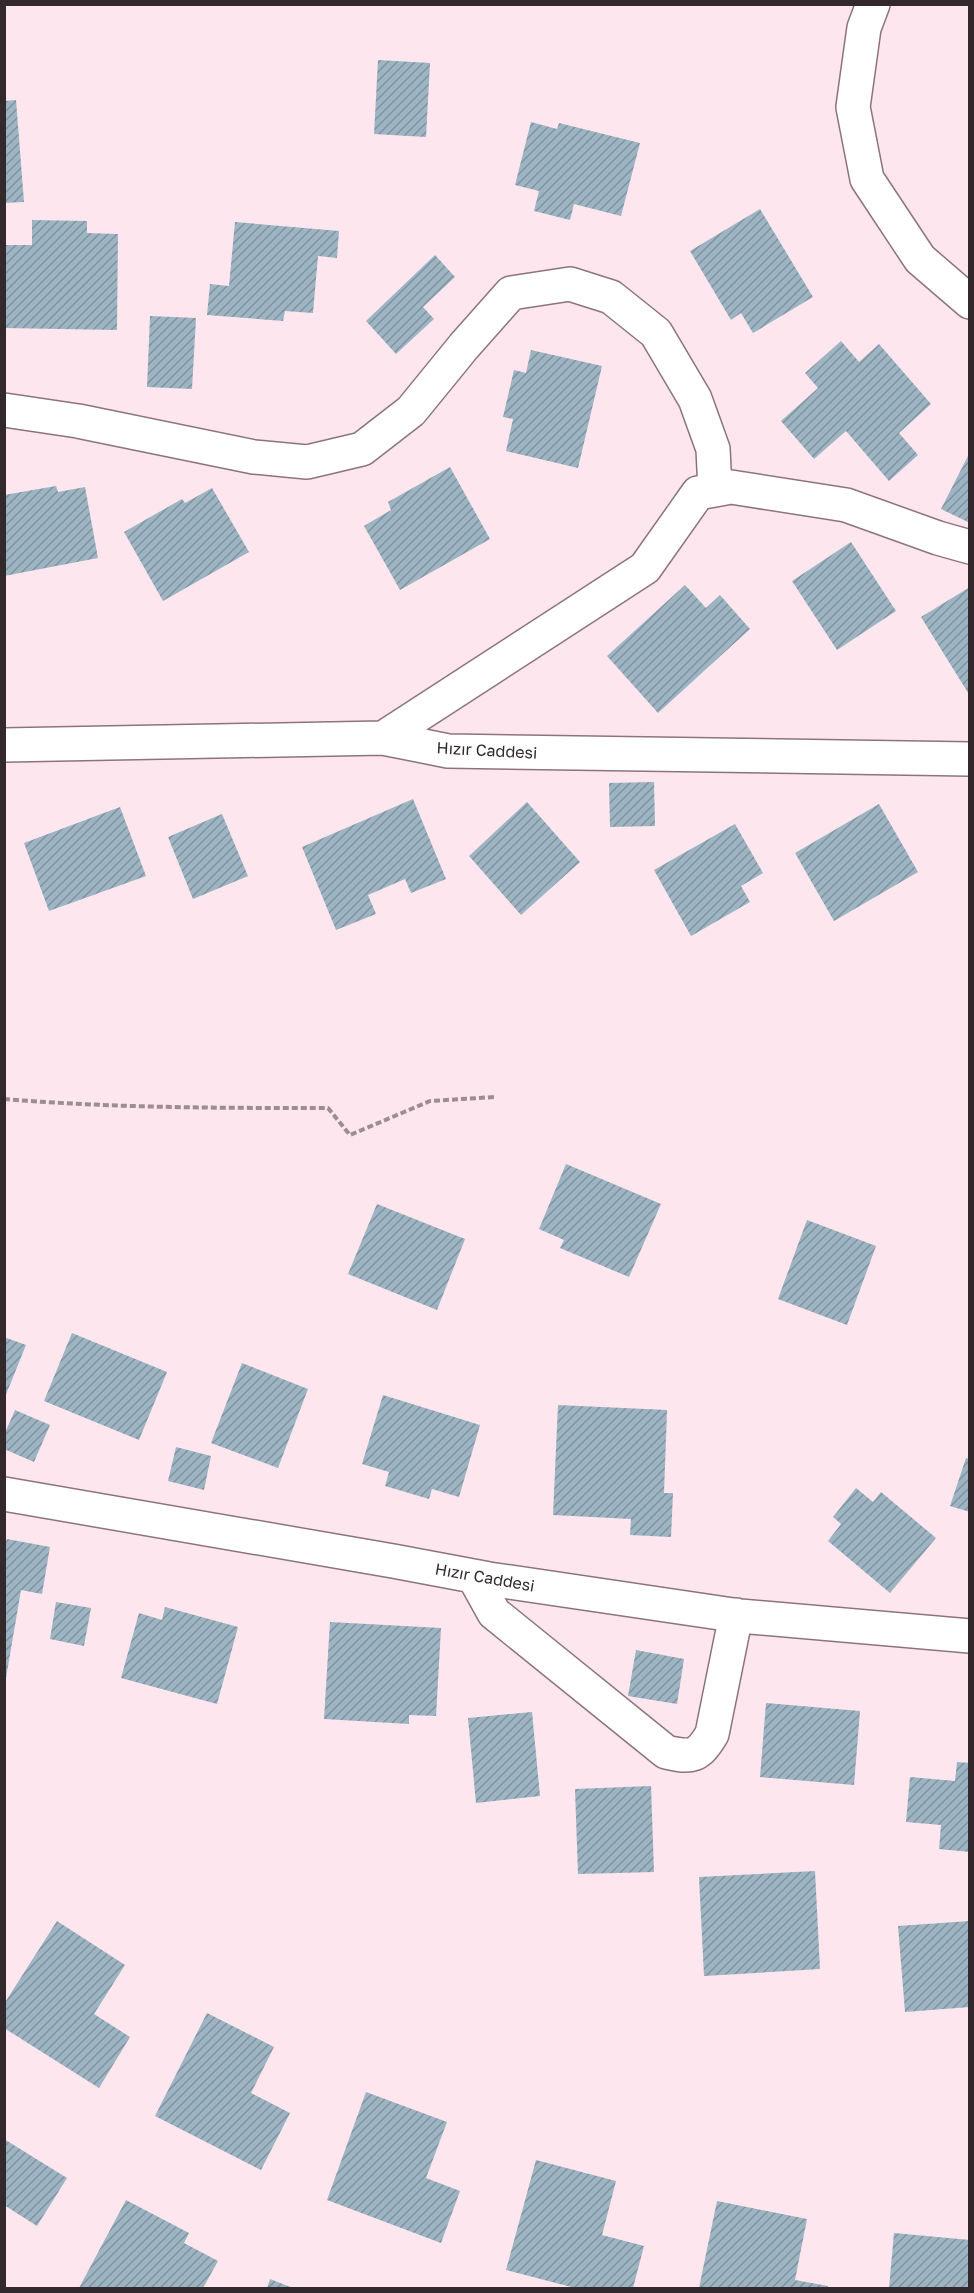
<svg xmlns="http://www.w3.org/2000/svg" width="974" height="2293" font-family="'Golos Text',sans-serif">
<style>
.building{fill:url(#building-hatch)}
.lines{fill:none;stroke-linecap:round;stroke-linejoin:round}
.minor-casing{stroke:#8d747c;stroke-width:36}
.path{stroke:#9d8c91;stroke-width:4;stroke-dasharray:6 3;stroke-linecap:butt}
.minor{stroke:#fff;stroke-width:33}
.labels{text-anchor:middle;stroke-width:4.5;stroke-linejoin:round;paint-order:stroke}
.street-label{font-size:16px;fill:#33292c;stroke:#fff}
</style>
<defs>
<pattern id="building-hatch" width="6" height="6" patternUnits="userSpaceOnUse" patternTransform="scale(1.5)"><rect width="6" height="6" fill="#9db4c3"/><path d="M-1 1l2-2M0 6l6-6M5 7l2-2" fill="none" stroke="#81929f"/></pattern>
</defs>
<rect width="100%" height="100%" fill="#fde6ed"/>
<path class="building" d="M378,60L430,63L426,137L374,134Z
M16,100L24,202L4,203V101Z
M531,122L557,129L559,123L640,143L621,216L574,204L570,220L534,211L539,191L515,185Z
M760,209L813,297L753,333L741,313L731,320L690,251Z
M32,220L87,221V233L118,234L117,330L4,328V245H32Z
M235,222L339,231L337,258L318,256L313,313L285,311L283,321L207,315L210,284L229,286Z
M435,255L455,277L423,307L434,319L396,354L366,321Z
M150,316L196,318L192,389L147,387Z
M841,341L859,362L879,344L931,404L899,433L918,455L889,481L846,431L814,459L781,421L818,388L805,373Z
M531,350L602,366L578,468L506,451L513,419L503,417L514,370L526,373Z
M970,452V523L941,509Z
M450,467L490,539L400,590L364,526L391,510L388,502Z
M56,486L58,492L85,487L98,558L4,576V495Z
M212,488L249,552L163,601L124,532L182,499L185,503Z
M851,542L896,611L837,650L792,581Z
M685,585L706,608L720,595L750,629L658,713L607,656Z
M970,587V696L921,617Z
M654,782L655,826L610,827L609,783Z
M413,799L446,879L411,893L405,879L368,895L376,914L336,930L302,847Z
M527,802L580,862L521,915L469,856Z
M879,804L918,872L834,921L795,853Z
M120,807L146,876L49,911L24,843Z
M222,814L248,876L193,899L168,837Z
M735,824L763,873L741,886L750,902L691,936L654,870Z
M566,1164L661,1204L629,1277L560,1248L564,1240L539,1229Z
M377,1204L465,1239L437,1310L348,1274Z
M807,1220L876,1246L847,1325L778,1299Z
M72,1333L167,1372L139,1440L44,1401Z
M4,1337L26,1345L5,1397H4Z
M242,1363L308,1389L278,1468L211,1443Z
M383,1395L480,1425L459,1497L432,1489L429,1499L385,1486L389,1472L362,1464Z
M558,1405L667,1410L664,1493H673L671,1537L630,1535L631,1519L553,1515Z
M15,1410L50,1425L34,1462L4,1449V1435Z
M176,1447L211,1456L204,1490L168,1481Z
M966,1458L970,1459V1512L950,1506Z
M856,1488L873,1502L881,1492L936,1538L890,1593L828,1541L841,1524L833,1517Z
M7,1539L50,1547L42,1594L21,1590L6,1678L4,1547Z
M56,1602L91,1608L84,1646L50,1639Z
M165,1607L238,1627L217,1704L121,1678L139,1613L162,1620Z
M330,1622L441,1628L436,1716L409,1715V1724L324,1719Z
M636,1650L684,1659L677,1704L628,1696Z
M766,1703L860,1711L854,1785L760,1777Z
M532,1712L540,1796L476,1803L468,1718Z
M957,1762L970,1763V1852L939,1849L941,1825L906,1822L910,1777L955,1781Z
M651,1786L654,1872L578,1874L575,1789Z
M815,1871L820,1969L704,1976L699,1877Z
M57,1921L125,1965L94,2014L130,2037L99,2088L4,2028V2004Z
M970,1921V2007L905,2012L898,1926Z
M207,2013L274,2047L251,2093L290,2113L261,2170L155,2116Z
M366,2092L447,2122L426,2178L460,2191L441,2243L327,2200Z
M4,2139L67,2178L37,2226L4,2205Z
M536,2160L616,2181L602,2235L644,2246L633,2288H575L506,2270Z
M126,2200L189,2233L184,2243L218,2261L203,2288H79Z
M717,2201L807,2219L795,2280L828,2286L827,2288H699Z
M894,2233L970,2240V2288H889Z
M270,2279L293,2288H267Z"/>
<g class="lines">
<defs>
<path id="minor" d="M873,4L864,28L853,107L867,179L920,259L970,302
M4,410L78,421L254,457L307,462L362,449L411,411L464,346L511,293L570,284L611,297L656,333L695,399L713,449L715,490
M383,738L645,568L698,493L731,487L846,505L938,538L970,547
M4,745L383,738L448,751L970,759
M4,1494L393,1561L489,1579L740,1616L970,1636
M474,1577L494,1613L666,1752C692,1758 698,1757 712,1734L736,1615"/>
</defs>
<use href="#minor" class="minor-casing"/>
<path class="path" d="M4,1099C112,1108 220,1108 328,1108L350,1135L430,1101L495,1097"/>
<use href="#minor" class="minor"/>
</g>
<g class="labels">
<g class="street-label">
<text transform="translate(487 750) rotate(3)" y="6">Hızır Caddesi</text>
<text transform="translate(485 1577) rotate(10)" y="6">Hızır Caddesi</text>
</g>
</g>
<rect width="974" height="2293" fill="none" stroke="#33292c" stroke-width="12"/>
</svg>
